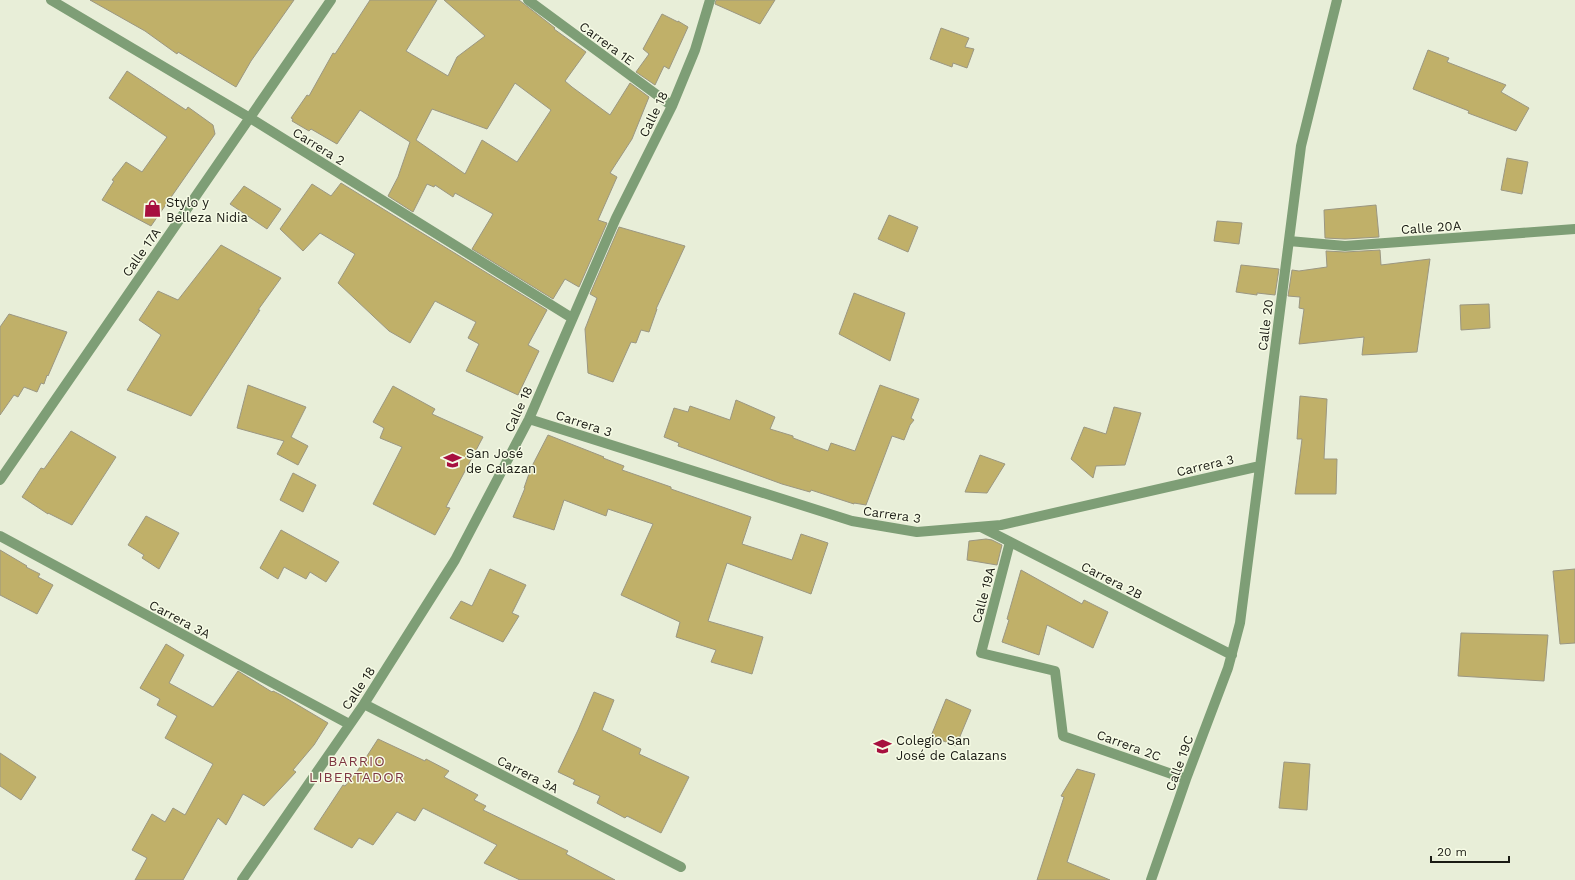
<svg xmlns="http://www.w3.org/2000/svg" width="1575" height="880" font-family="'Work Sans',sans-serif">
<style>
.building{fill:#c0b069;stroke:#9b9782;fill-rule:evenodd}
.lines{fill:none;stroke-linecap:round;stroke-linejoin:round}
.street{stroke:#7e9e76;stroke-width:10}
.labels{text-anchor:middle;stroke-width:3;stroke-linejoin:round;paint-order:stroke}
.street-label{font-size:13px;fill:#1a1b14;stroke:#f6fbe5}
.poi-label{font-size:13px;fill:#1a1b14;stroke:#f6fbe5;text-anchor:start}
.neighbourhood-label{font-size:14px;letter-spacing:1px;fill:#7e3642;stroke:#f6fbe5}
</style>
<rect width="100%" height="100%" fill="#e8eed8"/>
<path class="building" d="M90,0H294L251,61L236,87L178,52L177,54L145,31Z
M370,0H437L406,51L448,76L457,57L485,36L444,0H519L555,28L554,29L586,52L565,81L572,87L610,115L630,83L649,97L632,139L610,173L617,177L598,220L607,223L579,287L565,279L553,299L472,249L493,214L455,193L453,197L435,185L434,187L427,184L413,212L388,196L398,177L410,142L360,110L337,144L311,129L309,131L292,121L293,119L291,118L307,95L309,96L333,53L335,54ZM515,83L551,110L517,162L482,140L465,174L416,140L432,109L487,129Z
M716,0H775L760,24L715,4Z
M662,14L678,22V21L688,27L669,69L664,66L655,85L636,72L649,54L643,49Z
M941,28L969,38L965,47L974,49L967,68L953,63L952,67L930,59Z
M1428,50L1449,58L1447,62L1506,85L1501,92L1529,108L1516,131L1468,113L1469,111L1413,89Z
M127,71L186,110L188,107L213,125L215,134L151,226L102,200L114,181L112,180L126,162L142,172L167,137L109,98Z
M1507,158L1528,162L1522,194L1501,190Z
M341,183L547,310L528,345L539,351L518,395L466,371L479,344L468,338L476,322L435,301L410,343L389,331L338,283L355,254L320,233L303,251L280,229L312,184L331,196Z
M244,186L281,209L267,229L230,204Z
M1376,205L1379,237L1345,239L1325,238L1324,210Z
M889,215L918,227L908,252L878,239Z
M1217,221L1242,223L1239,244L1214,241Z
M619,227L685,246L656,309H657L649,332L641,330L636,343L631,342L613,382L588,373L585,329L597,298L590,294Z
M221,245L281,278L258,310H260L191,416L127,390L161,335L139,320L158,291L178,300Z
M1380,250L1381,265L1430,259L1417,352L1362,355L1364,337L1299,344L1304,309L1299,308L1300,297L1288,296L1292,270L1299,271L1327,267L1326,251L1345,252Z
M1241,265L1279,269L1275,295L1257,293V295L1236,292Z
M854,293L905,313L890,361L839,334Z
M1489,304L1490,328L1461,330L1460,305Z
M9,314L67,332L48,376L47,375L44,384L41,383L37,392L24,387L18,397L14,395L0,415V327Z
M248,385L306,407L291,437L308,446L298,465L277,454L284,441L237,428Z
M880,385L919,399L911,418L914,420L910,425L904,440L892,436L866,505L854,503V504L811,490L810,492L782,484L678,446L679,443L664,437L674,408L688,412L690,406L730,420L736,400L775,417L770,429L793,436V438L828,451L831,443L855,451Z
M393,386L435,409L432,414L483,437L446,507L450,508L435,535L373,504L402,447L380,438L384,428L373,422Z
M1300,396L1327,399L1324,459H1337L1336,494H1295L1302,439H1297Z
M1114,407L1141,413L1125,465L1096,466L1093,478L1071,459L1084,427L1106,434Z
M71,431L116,457L72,525L48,513V514L22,497L41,468L44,469Z
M548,435L604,457L603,458L624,466L622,470L671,487V489L751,517L742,544L792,560L801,534L828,543L811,594L727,563L708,621L763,637L752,674L711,662L716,650L676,637L680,622L621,595L653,524L608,509L606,516L564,500L554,530L513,517L525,488H524L531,468Z
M980,455L1005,464L987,493L965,492Z
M293,473L316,485L303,512L280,500Z
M146,516L179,533L159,569L142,558L144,555L128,545Z
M281,530L339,562L326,582L310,572L306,579L284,567L278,579L260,568Z
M986,539L992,540L1002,545L997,565L967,560L969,541Z
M0,550L27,566L26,567L40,574L38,577L53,585L37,614L0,595Z
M490,569L526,585L512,613L519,616L503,642L450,618L461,601L472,606Z
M1575,569V643L1560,644L1553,571Z
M1021,570L1082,604L1084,600L1108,612L1093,648L1047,625L1039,655L1002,642L1009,620L1007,619Z
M1461,633L1548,635L1544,681L1458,676Z
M166,644L184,655L169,683L213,707L238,671L272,692L273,691L281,695L328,723L314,745L293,770L296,772L264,806L243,794L226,825L218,818L183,880H135L147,858L132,850L152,814L165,822L173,808L185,815L213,764L165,738L177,716L157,705L160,699L140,688Z
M594,692L614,700L602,730L641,749L639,754L689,777L661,833L627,816L625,818L597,803L600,796L573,784L575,780L558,772L578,730Z
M946,699L971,710L956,746L931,736Z
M378,739L425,761L426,759L449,771L444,777L478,795L474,800L486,806L483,810L568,851L566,854L615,880H520L484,863L497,845L423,808L415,821L397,812L373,845L359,838L352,848L314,829L343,785L345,786L356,773Z
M0,753L36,777L21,800L0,786Z
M1284,762L1310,764L1307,810L1279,808Z
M1077,769L1095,774L1067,862L1110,880H1037L1064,797L1061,796Z"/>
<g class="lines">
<path class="street" d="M51,0L250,118L572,318
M528,0L672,106
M1289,241L1345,246L1575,229
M529,419L852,521L917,532L1001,525L1260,466
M0,480L331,0
M981,527L1232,655
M0,536L349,724
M1010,542L981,653L1055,671L1063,736L1186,779
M364,704L681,867
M242,880L364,704L455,560L529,419L616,218L672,106L695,50L710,0
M1151,880L1186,779L1228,668L1240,623L1301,146L1337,0"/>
</g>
<defs>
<symbol id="shop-bare" viewBox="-9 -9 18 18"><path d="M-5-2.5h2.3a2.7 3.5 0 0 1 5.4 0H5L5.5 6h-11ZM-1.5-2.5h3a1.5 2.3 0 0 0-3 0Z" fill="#a7103f" stroke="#f6fbe5" stroke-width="2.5" paint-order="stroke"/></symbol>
<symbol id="school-bare" viewBox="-9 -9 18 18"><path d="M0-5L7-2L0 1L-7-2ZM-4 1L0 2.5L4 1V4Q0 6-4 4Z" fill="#a7103f" stroke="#f6fbe5" stroke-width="2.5" paint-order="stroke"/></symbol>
</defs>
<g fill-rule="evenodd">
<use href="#shop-bare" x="140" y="196" width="25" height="25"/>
<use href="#school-bare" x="440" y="448" width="25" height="25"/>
<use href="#school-bare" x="870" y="734" width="25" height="25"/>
</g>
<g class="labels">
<g class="street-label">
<text transform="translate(607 43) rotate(36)" y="5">Carrera 1E</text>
<text transform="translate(653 114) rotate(-64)" y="5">Calle 18</text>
<text transform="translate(319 146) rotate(32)" y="5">Carrera 2</text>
<text transform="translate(1431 227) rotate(-4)" y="5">Calle 20A</text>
<text transform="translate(141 252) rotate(-55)" y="5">Calle 17A</text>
<text transform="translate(1265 325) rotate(-83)" y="5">Calle 20</text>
<text transform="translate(518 409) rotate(-65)" y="5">Calle 18</text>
<text transform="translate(584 423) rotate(18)" y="5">Carrera 3</text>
<text transform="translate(1205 465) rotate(-13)" y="5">Carrera 3</text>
<text transform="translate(892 514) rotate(8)" y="5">Carrera 3</text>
<text transform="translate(1112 580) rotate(27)" y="5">Carrera 2B</text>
<text transform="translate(983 595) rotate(-75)" y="5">Calle 19A</text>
<text transform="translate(180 619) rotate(28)" y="5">Carrera 3A</text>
<text transform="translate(358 688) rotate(-56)" y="5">Calle 18</text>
<text transform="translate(1129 745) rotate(20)" y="5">Carrera 2C</text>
<text transform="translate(1179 763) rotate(-70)" y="5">Calle 19C</text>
<text transform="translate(528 774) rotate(27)" y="5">Carrera 3A</text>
</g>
<g class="poi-label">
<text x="166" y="207">Stylo y<tspan x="166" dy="15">Belleza Nidia</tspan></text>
<text x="466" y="458">San José<tspan x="466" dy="15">de Calazan</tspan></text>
<text x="896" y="745">Colegio San<tspan x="896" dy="15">José de Calazans</tspan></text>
</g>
<g class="neighbourhood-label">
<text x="357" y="766">BARRIO<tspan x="357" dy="16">LIBERTADOR</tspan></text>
</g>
</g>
<path d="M1431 856v6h78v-6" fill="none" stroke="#1a1b14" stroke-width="2"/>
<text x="1437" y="856" font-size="12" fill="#1a1b14" stroke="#f6fbe5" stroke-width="3" paint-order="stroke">20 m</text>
</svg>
